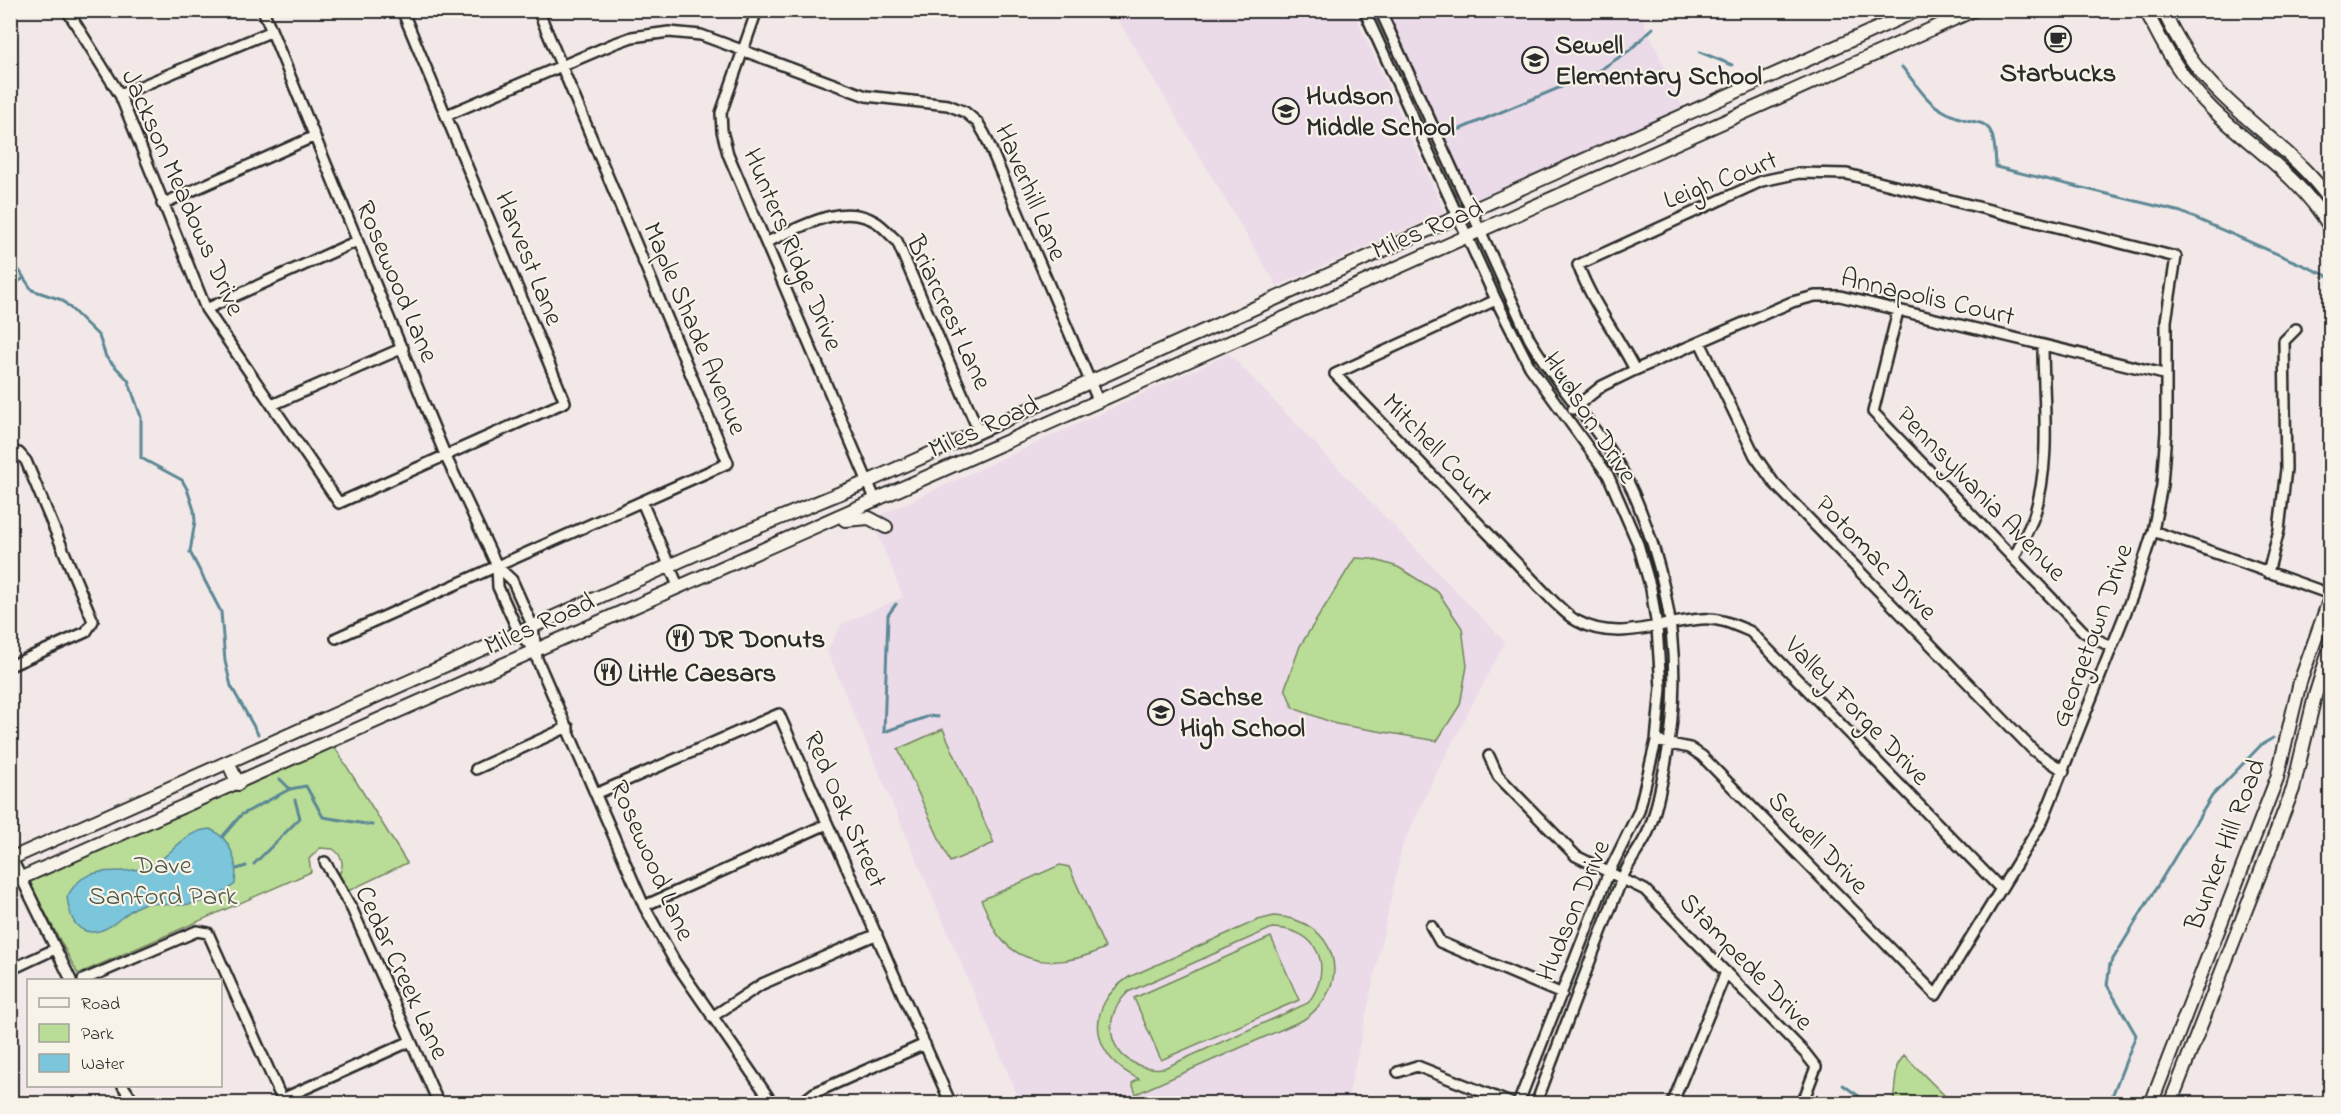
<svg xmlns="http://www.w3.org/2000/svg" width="2341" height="1114" font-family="'Indie Flower',sans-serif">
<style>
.built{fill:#ebdae8}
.green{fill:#b9dc96;stroke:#728460;stroke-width:1.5;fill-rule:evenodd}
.water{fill:#7bc6db;stroke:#5b8895;stroke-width:1.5}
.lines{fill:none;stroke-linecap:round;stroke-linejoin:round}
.stream{stroke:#5b8895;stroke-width:3}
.minor-casing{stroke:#2b2b2b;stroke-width:14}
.major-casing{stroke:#2b2b2b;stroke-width:16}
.minor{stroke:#f7f3e8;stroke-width:9}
.major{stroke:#f7f3e8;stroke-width:12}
.labels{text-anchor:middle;stroke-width:4.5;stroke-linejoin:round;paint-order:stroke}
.poi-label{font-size:27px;font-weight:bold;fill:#2b2b2b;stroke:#f7f3e8;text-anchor:start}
.street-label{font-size:27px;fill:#2b2b2b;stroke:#f7f3e8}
.park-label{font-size:27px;fill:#4e5746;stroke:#f7f3e8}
</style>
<rect width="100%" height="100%" fill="#f2e8e8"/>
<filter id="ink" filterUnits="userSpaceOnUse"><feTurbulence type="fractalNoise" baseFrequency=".0167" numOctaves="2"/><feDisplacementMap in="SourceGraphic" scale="12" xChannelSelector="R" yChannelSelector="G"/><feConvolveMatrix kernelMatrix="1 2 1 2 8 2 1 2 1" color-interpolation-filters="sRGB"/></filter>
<g filter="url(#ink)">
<path class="built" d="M1113,11H1353L1445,212L1277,286Z
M1387,11H1639L1683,109L1473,204Z
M1229,354L1505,642L1434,778L1402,847L1347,1103H1021L827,651L842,624L903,597L872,519Z"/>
<path class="green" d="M1355,558L1372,559L1398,567L1438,592L1462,628L1467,666L1460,705L1437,741L1336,724L1293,708L1285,688L1300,646Z
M943,729L994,843L950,862L898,749Z
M334,746L407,863L348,891L339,874C345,865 342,855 333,849L320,848L309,859L311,872L78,974L29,882Z
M1060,865L1069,867L1105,948C1069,965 1025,971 998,935C991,925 987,911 981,900Z
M1274,916C1337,919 1356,985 1303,1020L1136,1094L1132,1083L1139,1079C1091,1057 1083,1007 1129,977L1258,920ZM1272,928C1318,928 1335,967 1308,1003L1164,1068C1117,1073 1093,1026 1128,992Z
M1271,937L1299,1000L1161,1060L1134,998Z
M1904,1055L1952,1103H1893L1897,1066Z"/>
<path class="water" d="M210,829C232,839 238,862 235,884C216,900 195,906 171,905C162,904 152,902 143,904C125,910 111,933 91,932C73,931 69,912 67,897C87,860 112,877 144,868C172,860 180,831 210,829Z"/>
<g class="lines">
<path class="stream" d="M1700,52L1732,65
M1902,67C1913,80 1925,100 1940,109C1980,134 1994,104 1996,167L2181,212L2330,277
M1446,135L1597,72L1630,50L1653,28
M10,268L19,270L24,278L10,287
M24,278L32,290L62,300L99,336L106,357L128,380L141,417V458L182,480L187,489L194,510L195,521L190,552L221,612L225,661L231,686L258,734
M896,604L888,615L884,732L929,716L938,717
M2326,727L2330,726
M290,789L306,786L323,817L372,825
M223,836L241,815L290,789L280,779
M254,864L300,818L295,800
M237,869L246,866
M1843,1085L1870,1104
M2109,1104L2136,1035L2107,985L2110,964L2212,796L2261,745L2273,738"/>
<defs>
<path id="minor" d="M67,10L120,95L206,309L339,503L565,402L402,10
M263,10L446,457L497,566L498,587L519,633L535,651
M757,10L721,113L722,131L728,154L876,501
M1364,10L1496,300L1530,367L1608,475L1638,544L1651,589L1657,627L1661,688L1656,741L1639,811L1609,872L1518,1104
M1380,10L1529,338C1559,391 1608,436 1633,492C1672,582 1685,674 1664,771C1660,791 1656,813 1648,832C1641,848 1628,862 1622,879C1592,954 1564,1029 1536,1104
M120,95L270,32
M447,115L613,44L632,37L669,32L701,35L866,96L948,105L965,112L978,123L985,135L1098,400
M162,204L315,136
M767,242C800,228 841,201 876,222C884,227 891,236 897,241L979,432
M1496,300L1335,374L1555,603C1562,609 1569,617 1577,621C1617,643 1660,622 1701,619C1719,617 1735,625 1751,632L2001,889
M206,309L357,241
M1898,311L1873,412L2084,632L2111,647
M1700,342L1755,456L1774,483L2034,751L2064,771
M1635,370C1617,334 1592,303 1578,265L1762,181L1799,173L1847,174L2176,257L2166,321V432L2162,485L2153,531L2133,594L2042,822L1936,995L1702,756L1690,748L1656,741
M272,405L403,348
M1573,409L1602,386L1635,370L1792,302L1815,296H1840L2164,374
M10,452L19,453L26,461L93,621L86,632L10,666
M642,502L679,588
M2153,531L2330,594
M2014,558C2020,544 2029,530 2034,516C2052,461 2043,401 2043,345
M497,566L512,580L533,627L537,659L644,906L675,962L773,1104
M2268,573L2279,530L2286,469L2284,341L2296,329
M336,638L728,463L538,10
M1489,756L1498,776L1576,856L1645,890L1805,1053L1816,1067L1802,1104
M476,769L568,727
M598,793L779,714L951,1104
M10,855L71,980
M325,862L352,909L439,1104
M644,906L827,824
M1431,926L1440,942L1562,994
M10,970L55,949
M83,980L197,931L208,933L284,1104
M712,1017L762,984L877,934
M1398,1072L1417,1066L1513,1104
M123,1086L135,1104
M282,1099L411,1041
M800,1104L814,1093L925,1044
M1672,1104L1726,972"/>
<path id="major" d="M2146,10C2163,47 2184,82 2213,110C2255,150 2299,176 2330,227
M2163,10C2176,38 2194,66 2214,87C2252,127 2298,155 2330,200
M845,520L869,518L886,527
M228,762L238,784
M10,859L736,536L867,482L1918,10
M10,883C666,594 1320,303 1974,10
M2151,1104L2277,778L2300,682L2330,598
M2170,1104L2293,789L2315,696L2330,648"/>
</defs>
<use href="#minor" class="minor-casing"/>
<use href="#major" class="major-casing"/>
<use href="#minor" class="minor"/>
<use href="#major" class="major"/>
</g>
</g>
<defs>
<symbol id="cafe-ring" viewBox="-11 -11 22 22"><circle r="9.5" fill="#f7f3e8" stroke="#2b2b2b" stroke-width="1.5"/><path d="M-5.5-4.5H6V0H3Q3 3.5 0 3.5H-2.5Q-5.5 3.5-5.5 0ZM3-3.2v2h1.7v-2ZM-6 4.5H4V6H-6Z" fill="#2b2b2b"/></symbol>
<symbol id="school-ring" viewBox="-11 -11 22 22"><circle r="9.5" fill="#f7f3e8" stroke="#2b2b2b" stroke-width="1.5"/><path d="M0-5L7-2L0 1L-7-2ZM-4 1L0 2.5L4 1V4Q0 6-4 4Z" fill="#2b2b2b"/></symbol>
<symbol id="restaurant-ring" viewBox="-11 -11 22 22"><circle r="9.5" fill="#f7f3e8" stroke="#2b2b2b" stroke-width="1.5"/><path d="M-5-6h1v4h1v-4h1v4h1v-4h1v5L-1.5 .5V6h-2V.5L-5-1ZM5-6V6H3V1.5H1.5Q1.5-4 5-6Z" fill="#2b2b2b"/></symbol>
</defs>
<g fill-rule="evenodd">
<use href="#cafe-ring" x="2043" y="24" width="30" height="30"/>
<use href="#school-ring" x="1520" y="45" width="30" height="30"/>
<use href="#school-ring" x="1271" y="96" width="30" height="30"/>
<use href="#restaurant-ring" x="665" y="623" width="30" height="30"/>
<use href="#restaurant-ring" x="593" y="657" width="30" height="30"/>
<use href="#school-ring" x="1146" y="697" width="30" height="30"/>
</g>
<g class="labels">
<g class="poi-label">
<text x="1555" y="53">Sewell<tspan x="1555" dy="31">Elementary School</tspan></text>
<text x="2058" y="81" text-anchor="middle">Starbucks</text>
<text x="1306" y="104">Hudson<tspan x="1306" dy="31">Middle School</tspan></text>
<text x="700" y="647">DR Donuts</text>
<text x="628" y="681">Little Caesars</text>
<text x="1180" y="705">Sachse<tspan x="1180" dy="31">High School</tspan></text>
</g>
<g class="street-label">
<text transform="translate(1720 179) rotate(-21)" y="9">Leigh Court</text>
<text transform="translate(184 192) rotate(66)" y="9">Jackson Meadows Drive</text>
<text transform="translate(1032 192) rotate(67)" y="9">Haverhill Lane</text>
<text transform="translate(1427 228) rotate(-23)" y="9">Miles Road</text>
<text transform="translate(794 249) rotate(67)" y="9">Hunters Ridge Drive</text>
<text transform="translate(530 258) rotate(68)" y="9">Harvest Lane</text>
<text transform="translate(398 281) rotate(67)" y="9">Rosewood Lane</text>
<text transform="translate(1928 296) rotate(13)" y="9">Annapolis Court</text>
<text transform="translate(950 312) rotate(65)" y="9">Briarcrest Lane</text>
<text transform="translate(696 328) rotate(67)" y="9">Maple Shade Avenue</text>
<text transform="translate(1591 417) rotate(57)" y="9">Hudson Drive</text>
<text transform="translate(983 426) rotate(-24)" y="9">Miles Road</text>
<text transform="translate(1438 449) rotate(46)" y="9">Mitchell Court</text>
<text transform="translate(1982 493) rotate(46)" y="9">Pennsylvania Avenue</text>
<text transform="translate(1877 557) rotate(46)" y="9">Potomac Drive</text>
<text transform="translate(539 623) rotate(-24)" y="9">Miles Road</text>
<text transform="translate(2091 635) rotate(-70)" y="9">Georgetown Drive</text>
<text transform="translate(1858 710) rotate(46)" y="9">Valley Forge Drive</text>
<text transform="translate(846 809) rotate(66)" y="9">Red Oak Street</text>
<text transform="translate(1819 842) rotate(46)" y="9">Sewell Drive</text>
<text transform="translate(2224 844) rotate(-69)" y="9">Bunker Hill Road</text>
<text transform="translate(653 860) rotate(66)" y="9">Rosewood Lane</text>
<text transform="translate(1572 910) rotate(-67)" y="9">Hudson Drive</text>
<text transform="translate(1747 961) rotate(46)" y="9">Stampede Drive</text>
<text transform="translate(403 972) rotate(65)" y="9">Cedar Creek Lane</text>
</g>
<g class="park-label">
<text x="163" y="873">Dave<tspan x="163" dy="31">Sanford Park</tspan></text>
</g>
</g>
<rect width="2341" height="1114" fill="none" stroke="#f7f3e8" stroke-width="36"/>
<rect x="18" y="18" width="2305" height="1078" fill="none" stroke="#2b2b2b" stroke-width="2" filter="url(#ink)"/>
<rect x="27" y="979" width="195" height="108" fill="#f7f3e8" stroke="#a5a39c" stroke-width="1.5"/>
<rect x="39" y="998" width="30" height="9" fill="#f7f3e8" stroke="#a5a39c" stroke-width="1.5"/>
<text x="81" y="1009" font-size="18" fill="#2b2b2b">Road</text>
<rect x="39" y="1024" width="30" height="18" fill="#b9dc96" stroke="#a5a39c" stroke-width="1.5"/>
<text x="81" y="1039" font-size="18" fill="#2b2b2b">Park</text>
<rect x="39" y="1054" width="30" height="18" fill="#7bc6db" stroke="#a5a39c" stroke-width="1.5"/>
<text x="81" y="1069" font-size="18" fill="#2b2b2b">Water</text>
</svg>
